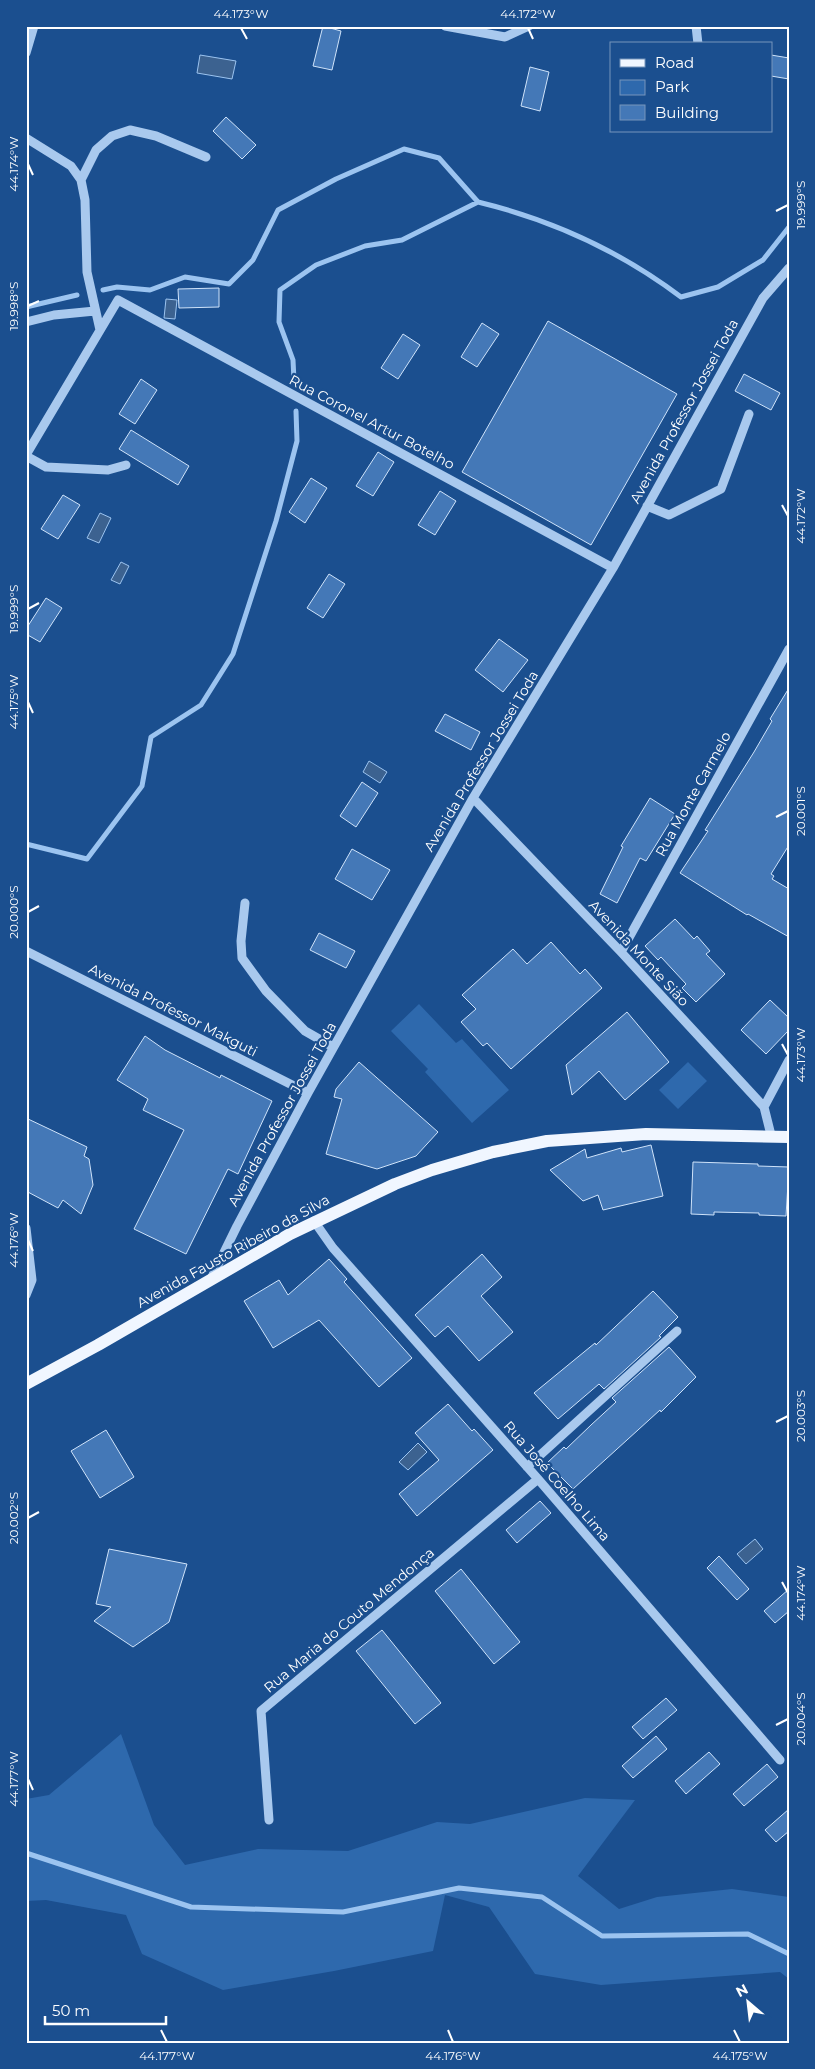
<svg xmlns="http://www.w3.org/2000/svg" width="815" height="2069" font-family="Montserrat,sans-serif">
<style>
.green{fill:#2e69ad}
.water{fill:#3c6290;stroke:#9cc4f0}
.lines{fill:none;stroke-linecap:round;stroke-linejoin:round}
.stream{stroke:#9cc4f0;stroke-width:5}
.building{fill:#4478b7;stroke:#cfe3fa}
.minor{stroke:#a9c9ee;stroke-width:9}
.major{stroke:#f0f6ff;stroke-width:12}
.ticks{fill:none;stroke:#fff;stroke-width:2}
.labels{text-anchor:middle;stroke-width:4.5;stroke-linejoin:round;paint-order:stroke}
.street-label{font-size:14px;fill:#fff;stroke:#1b4f8f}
.neatline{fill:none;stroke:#fff;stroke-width:2}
.ticks-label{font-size:12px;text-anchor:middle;fill:#fff}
</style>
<rect width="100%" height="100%" fill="#1b4f8f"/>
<path class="green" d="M419,1004L456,1043L462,1039L509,1090L472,1123L425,1072L428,1069L391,1031Z
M688,1062L707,1081L678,1109L659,1090Z
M121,1734L154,1825L185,1865L258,1849L348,1851L437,1822L470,1824L585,1798L635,1800L578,1876L619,1909L657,1897L732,1889L789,1897V1979L780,1972L601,1985L535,1974L489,1907L445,1895L433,1951L334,1971L223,1990L142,1954L126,1915L46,1900L26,1901V1799L49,1795Z"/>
<path class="water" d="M200,55L236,61L232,79L197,73Z
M166,299L177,300L175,319L164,318Z
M100,513L111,518L99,543L87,538Z
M121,562L129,566L120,584L111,580Z
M369,761L387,772L380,783L363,772Z
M418,1443L427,1452L408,1470L399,1462Z
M755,1539L763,1549L746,1564L737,1554Z"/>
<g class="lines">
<path class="stream" d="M103,290L117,287L150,290L185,277L229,284L253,260L278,210L336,179L404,149L439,158L478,202
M26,307L77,295
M294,381L293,360L279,322L280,290L316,265L365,246L402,240L478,202C552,220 620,251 681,297L718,287L763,260L789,227
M26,844L87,859L142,786L151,737L201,705L233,654L276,521L297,441L296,411
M26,1853L191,1907L343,1912L459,1888L542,1897L602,1936L748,1934L789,1954"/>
</g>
<path class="building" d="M323,26L341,31L332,70L313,66Z
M771,55L789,58V79L771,76Z
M530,67L549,72L540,111L521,106Z
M226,117L256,145L242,159L213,131Z
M219,288V307L179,308L178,289Z
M548,321L677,394L591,545L462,472Z
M482,323L499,334L477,367L461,357Z
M403,334L420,345L398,379L381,368Z
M744,374L780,393L771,410L735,391Z
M141,379L157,390L135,424L119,414Z
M131,430L189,466L178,485L119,449Z
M378,452L394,462L373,496L356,486Z
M311,478L327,488L305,523L289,512Z
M440,491L456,501L435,535L418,525Z
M63,495L80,505L58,539L41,529Z
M329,574L345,584L323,618L307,608Z
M46,598L62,608L40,642L26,634V629Z
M499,639L528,660L503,692L475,670Z
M789,688V845L771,874L774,876L772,879L789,889V937L748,914L747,915L680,873L708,831L705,830L754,752L772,721L770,719Z
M445,714L480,732L471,750L435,731Z
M362,782L378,793L356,827L340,816Z
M650,798L675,814L646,861L640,858L617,903L600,894L623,847L621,846Z
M352,849L390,870L372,900L335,879Z
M675,919L694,939L697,936L710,951L706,954L725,974L696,1002L682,988L686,984L661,957L658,960L645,946Z
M319,933L355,951L346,968L310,950Z
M551,942L580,974L585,969L602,988L511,1069L487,1043L483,1046L461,1022L476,1009L462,995L513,949L527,964Z
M770,1000L789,1018V1030L766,1054L741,1030Z
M627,1012L669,1062L625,1100L599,1071L572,1095L566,1065Z
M145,1036L165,1050L220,1078L221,1075L272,1101L238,1174L228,1169L186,1254L134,1229L184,1130L143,1110L148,1099L117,1080Z
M359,1062L438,1132L416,1156L377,1169L326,1154L342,1099L334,1097L336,1089Z
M26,1118L87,1147L84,1156L89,1159L93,1185L81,1214L63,1200L58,1208L26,1191Z
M651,1145L663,1196L603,1210L598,1195L583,1201L550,1170L585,1149L587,1158L621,1148L622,1152Z
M693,1162L758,1164V1166L789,1167L786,1216L759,1215V1213L714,1212V1215L691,1214Z
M482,1254L502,1277L481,1296L513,1332L479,1361L448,1326L435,1337L415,1315Z
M329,1259L347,1279L344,1282L412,1358L379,1387L319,1320L273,1348L244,1301L279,1280L288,1295Z
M653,1291L678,1317L659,1336L661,1337L604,1389L599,1384L558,1419L534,1393L595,1343L596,1345Z
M669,1347L696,1377L661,1412L660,1410L573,1489L547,1463L564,1447L566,1449L591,1425L616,1402L612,1398Z
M448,1404L472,1431L474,1429L493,1450L417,1516L399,1494L439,1460L415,1433Z
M106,1430L134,1477L100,1498L71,1451Z
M540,1501L551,1513L517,1543L506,1530Z
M109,1549L187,1564L169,1622L133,1647L94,1621L111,1607L96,1604Z
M719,1556L749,1589L737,1600L707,1568Z
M461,1569L520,1642L494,1664L435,1591Z
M789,1589V1611L775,1623L764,1611Z
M382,1630L441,1703L415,1724L356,1651Z
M666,1698L677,1710L643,1739L632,1727Z
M656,1736L667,1749L633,1778L622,1766Z
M709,1752L720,1764L686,1794L675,1781Z
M767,1764L778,1777L744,1806L733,1794Z
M789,1809V1831L776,1842L765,1830Z"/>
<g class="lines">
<path class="minor" d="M445,26L505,37L529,26
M696,26L698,44
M26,53L34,26
M26,138L71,166L81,180L85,200L87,272L100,330
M81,180L96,150L112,136L130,130L156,136L206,157
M26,322L54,315L95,311
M26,455L118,300L613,568
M26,456L46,467L108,470L126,465
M647,506L669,515L721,489L749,414
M473,798L621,952L764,1107L771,1135
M245,903L241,941L242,958L266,991L305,1031L333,1047
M26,951L308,1093
M621,952L789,649
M764,1107L789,1060
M314,1221L333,1248L538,1479L780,1760
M26,1228L32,1280L26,1295
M212,1277L237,1226L308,1093L473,798L613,568L763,298L789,268
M527,1467L677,1331
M269,1820L261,1711L538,1479"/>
<path class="major" d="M26,1384L98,1345L290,1234L395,1184L432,1170L493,1152L547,1141L646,1134L789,1137"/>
</g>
<path class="ticks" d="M241,28L247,39M528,28L533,39M28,164L33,175M776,211L788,205M28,306L39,301M782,505L788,516M28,609L39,603M28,702L33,713M776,817L788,811M28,912L39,906M782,1044L788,1055M28,1240L33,1251M776,1422L788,1416M28,1518L39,1512M782,1582L788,1593M776,1725L788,1719M28,1779L33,1790M161,2030L167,2042M448,2030L453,2042M734,2030L740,2042"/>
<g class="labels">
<g class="street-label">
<text transform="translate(684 411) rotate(-61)" y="5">Avenida Professor Jossei Toda</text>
<text transform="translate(372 422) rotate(28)" y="5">Rua Coronel Artur Botelho</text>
<text transform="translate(481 761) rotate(-59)" y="5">Avenida Professor Jossei Toda</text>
<text transform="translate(693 794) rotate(-61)" y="5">Rua Monte Carmelo</text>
<text transform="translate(639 953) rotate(47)" y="5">Avenida Monte Sião</text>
<text transform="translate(173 1010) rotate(27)" y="5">Avenida Professor Makguti</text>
<text transform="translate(282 1114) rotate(-61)" y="5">Avenida Professor Jossei Toda</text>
<text transform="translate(233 1251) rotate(-29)" y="5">Avenida Fausto Ribeiro da Silva</text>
<text transform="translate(557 1481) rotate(49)" y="5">Rua José Coelho Lima</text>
<text transform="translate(349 1620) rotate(-40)" y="5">Rua Maria do Couto Mendonça</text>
</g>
</g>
<rect width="815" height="2069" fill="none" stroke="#1b4f8f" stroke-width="55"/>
<rect x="610" y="42" width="162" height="90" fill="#1b4f8f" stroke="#7695bc"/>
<rect x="620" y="59" width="25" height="8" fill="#f0f6ff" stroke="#7695bc"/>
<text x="655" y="68" font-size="15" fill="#ffffff">Road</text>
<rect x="620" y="80" width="25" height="15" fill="#2e69ad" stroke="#7695bc"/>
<text x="655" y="92" font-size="15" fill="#ffffff">Park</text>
<rect x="620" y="105" width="25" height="15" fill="#4478b7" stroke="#7695bc"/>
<text x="655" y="118" font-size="15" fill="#ffffff">Building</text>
<g transform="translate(748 2002) rotate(332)" stroke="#1b4f8f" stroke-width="4" paint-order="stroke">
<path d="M0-4L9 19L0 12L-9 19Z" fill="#ffffff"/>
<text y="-8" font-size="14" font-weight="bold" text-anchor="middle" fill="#ffffff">N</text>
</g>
<path d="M45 2016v8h121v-8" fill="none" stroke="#ffffff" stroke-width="2.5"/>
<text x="52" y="2016" font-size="15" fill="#ffffff" stroke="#1b4f8f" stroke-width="4" paint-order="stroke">50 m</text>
<rect x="28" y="28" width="760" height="2014" class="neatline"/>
<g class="ticks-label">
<text x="241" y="18">44.173°W</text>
<text x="528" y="18">44.172°W</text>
<text transform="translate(14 164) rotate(-90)" y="4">44.174°W</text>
<text transform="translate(801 205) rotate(-90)" y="4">19.999°S</text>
<text transform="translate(14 306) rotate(-90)" y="4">19.998°S</text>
<text transform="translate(801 516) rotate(-90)" y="4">44.172°W</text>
<text transform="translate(14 609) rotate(-90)" y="4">19.999°S</text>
<text transform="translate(14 702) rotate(-90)" y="4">44.175°W</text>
<text transform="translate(801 811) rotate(-90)" y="4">20.001°S</text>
<text transform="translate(14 912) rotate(-90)" y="4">20.000°S</text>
<text transform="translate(801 1055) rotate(-90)" y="4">44.173°W</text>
<text transform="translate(14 1240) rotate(-90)" y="4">44.176°W</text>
<text transform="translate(801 1416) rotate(-90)" y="4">20.003°S</text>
<text transform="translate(14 1518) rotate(-90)" y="4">20.002°S</text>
<text transform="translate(801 1593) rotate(-90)" y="4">44.174°W</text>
<text transform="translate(801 1719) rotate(-90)" y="4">20.004°S</text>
<text transform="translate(14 1779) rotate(-90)" y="4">44.177°W</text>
<text x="167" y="2060">44.177°W</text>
<text x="453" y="2060">44.176°W</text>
<text x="740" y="2060">44.175°W</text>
</g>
</svg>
